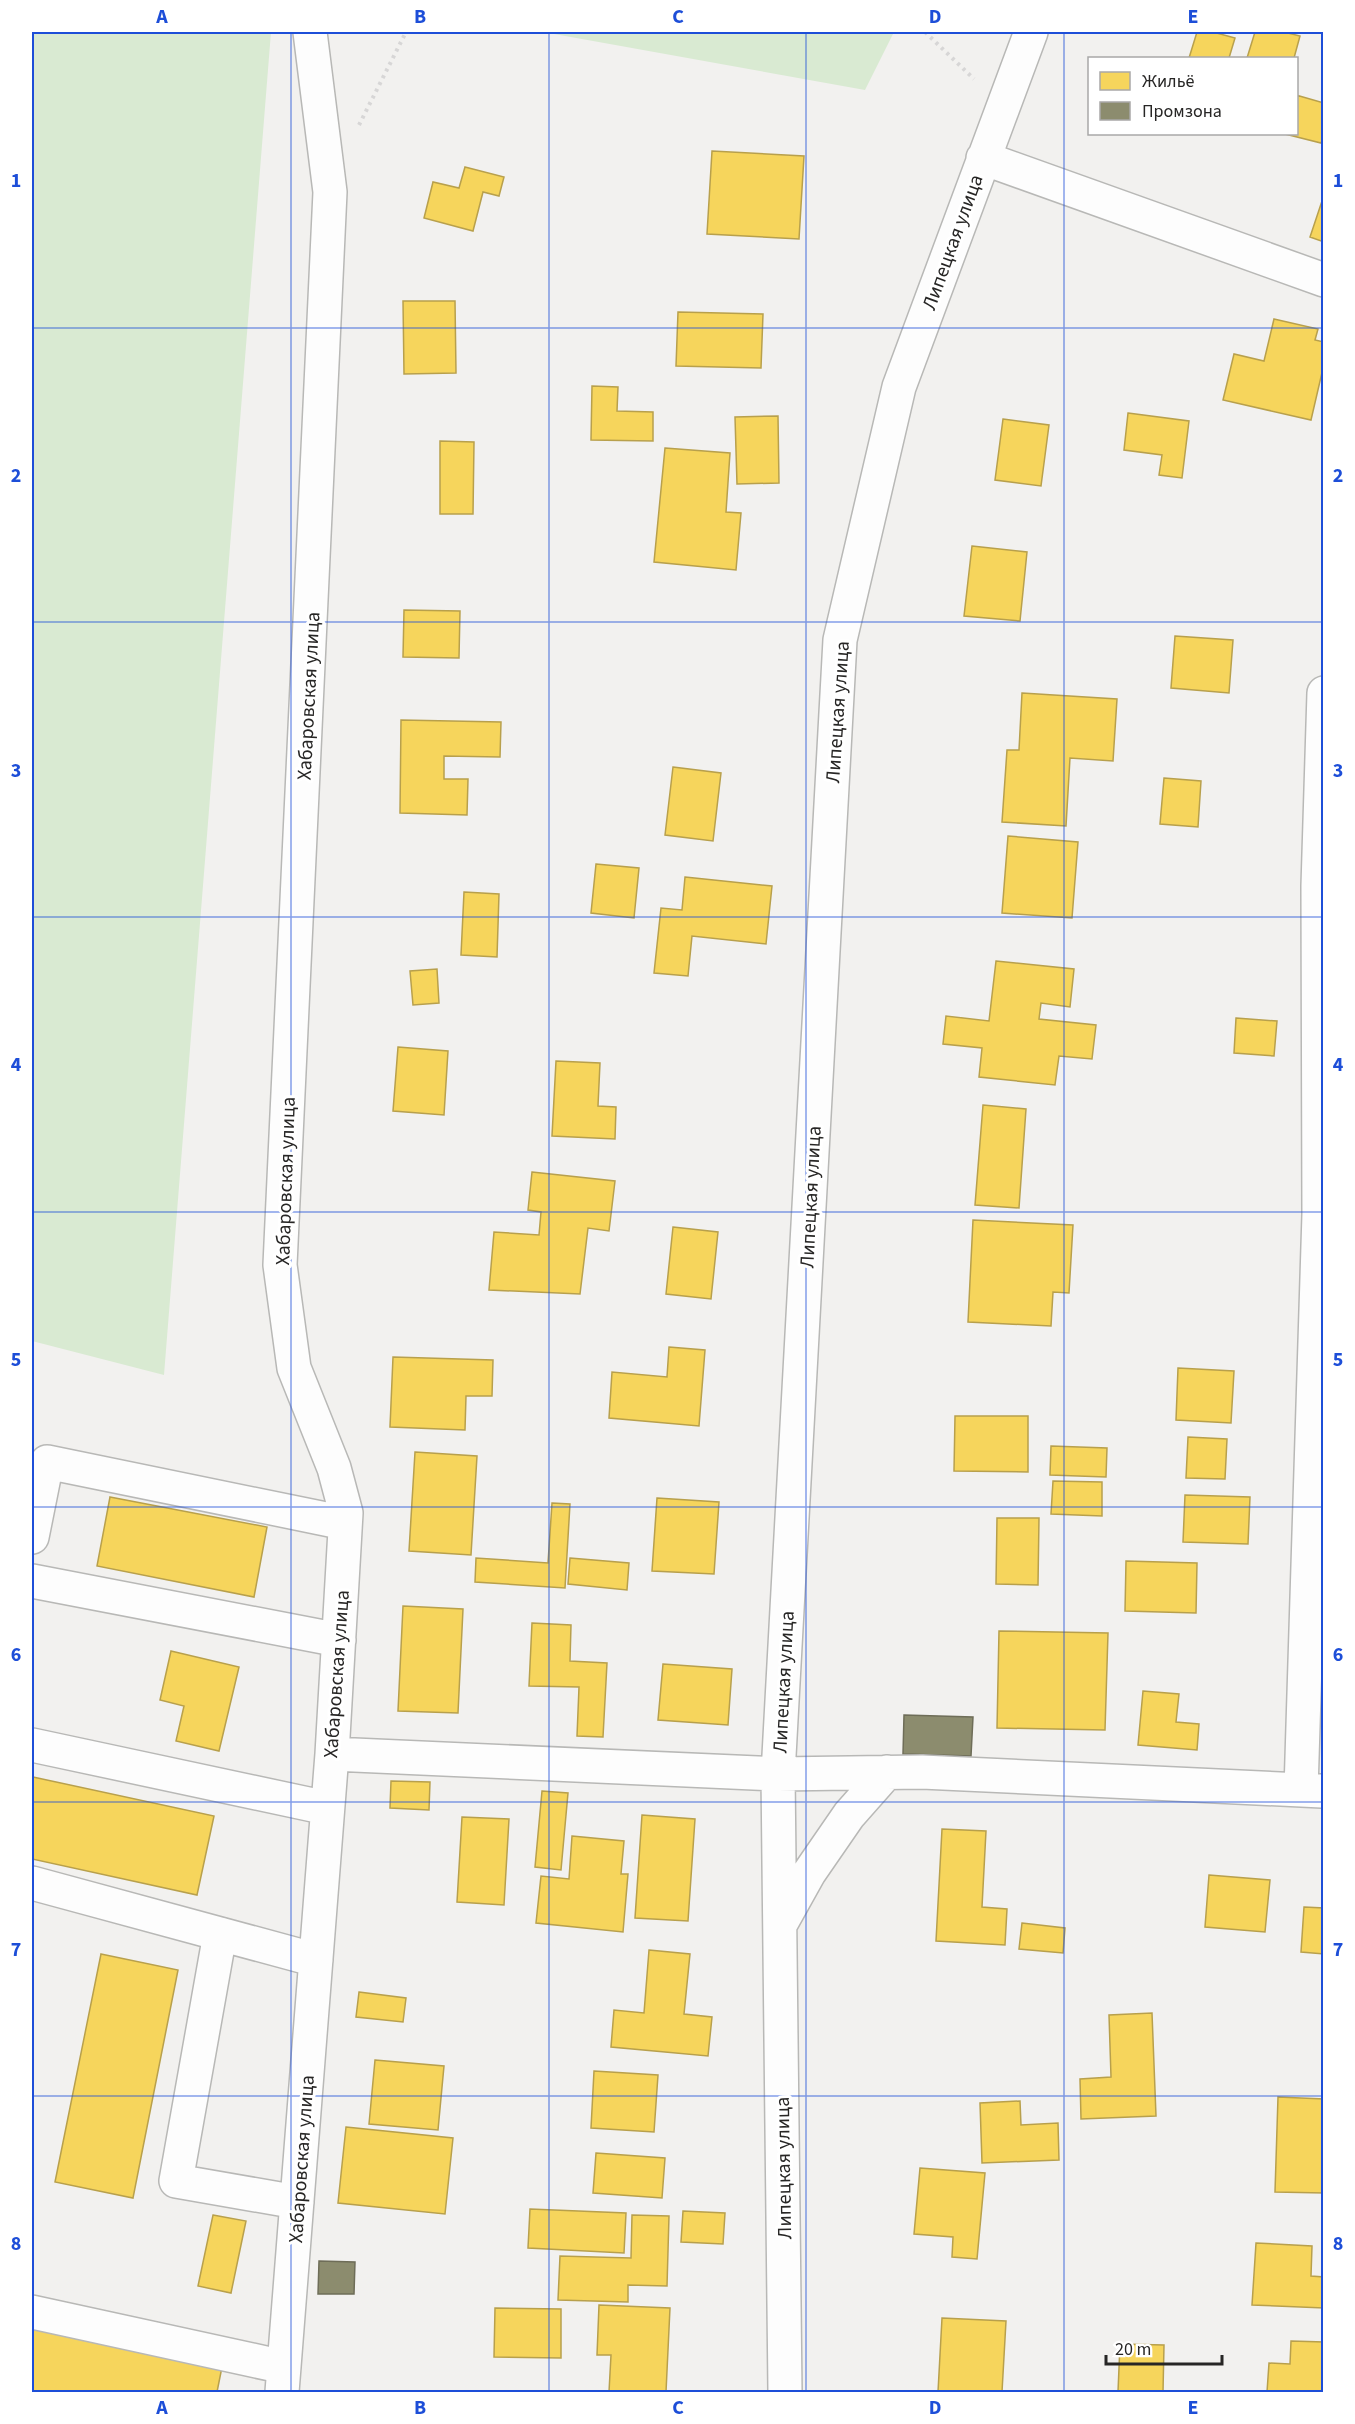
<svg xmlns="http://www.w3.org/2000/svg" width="1355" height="2424" font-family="'Source Sans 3',sans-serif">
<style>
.green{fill:#d9ead2}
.homes{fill:#f6d55c;stroke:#b8a04c;stroke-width:1.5}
.industry{fill:#8c8c6e;stroke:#6e6d58;stroke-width:1.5}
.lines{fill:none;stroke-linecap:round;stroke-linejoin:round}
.minor-casing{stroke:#b8b8b6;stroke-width:36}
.path{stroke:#d7d6d6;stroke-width:4;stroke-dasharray:3 4.5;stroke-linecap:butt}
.minor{stroke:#fdfdfd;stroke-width:33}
.grid{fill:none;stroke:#1d4ed8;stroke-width:1.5;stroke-opacity:0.55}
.labels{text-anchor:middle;stroke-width:6;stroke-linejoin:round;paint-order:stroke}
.street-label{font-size:20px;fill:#272625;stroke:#fff}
.neatline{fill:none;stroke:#1d4ed8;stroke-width:2}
.grid-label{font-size:20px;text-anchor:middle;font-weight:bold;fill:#1d4ed8}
</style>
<rect width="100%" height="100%" fill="#f2f1ef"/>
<path class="green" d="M32,32H271L164,1375L32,1341Z
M543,32H894L865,90Z"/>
<path class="homes" d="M1197,32H1213L1235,38L1229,58H1189Z
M1255,32H1284L1300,36L1294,58H1247Z
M1296,95L1324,103V135L1321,143L1285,134H1296Z
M712,151L804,156L799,239L707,234Z
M465,167L504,177L499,196L483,192L473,231L424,218L433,182L459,188Z
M1324,195V242L1310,237Z
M403,301H455L456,373L404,374Z
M678,312L763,314L761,368L676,366Z
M1274,319L1318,329L1315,340L1324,342V364L1311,420L1223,400L1234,354L1264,361Z
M592,386L618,387L617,411L653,412V441L591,440Z
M1128,413L1189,421L1182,478L1159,475L1162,455L1124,450Z
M778,416L779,483L737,484L735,417Z
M1003,419L1049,425L1041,486L995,480Z
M440,441L474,442L473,514H440Z
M665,448L730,453L726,512L741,513L736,570L654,562Z
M972,546L1027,552L1020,621L964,616Z
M404,610L460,611L459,658L403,657Z
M1175,636L1233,640L1229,693L1171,688Z
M1022,693L1117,699L1113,761L1070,758L1066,826L1002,822L1007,750H1019Z
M401,720L501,722L500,757L444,756V779H468L467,815L400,813Z
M673,767L721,773L713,841L665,835Z
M1164,778L1201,781L1198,827L1160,824Z
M1008,836L1078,842L1072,918L1002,913Z
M596,864L639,868L634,918L591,913Z
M685,877L772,886L766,944L692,936L688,976L654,973L661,908L682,910Z
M464,892L499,894L497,957L461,955Z
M996,961L1074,969L1070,1007L1041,1003L1039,1019L1096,1025L1092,1059L1059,1056L1055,1085L979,1077L982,1048L943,1044L946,1016L989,1021Z
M437,969L439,1003L413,1005L410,971Z
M1236,1018L1277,1021L1274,1056L1234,1053Z
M398,1047L448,1051L444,1115L393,1111Z
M556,1061L600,1063L598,1106L616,1107L615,1139L552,1136Z
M983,1105L1026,1109L1019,1208L975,1205Z
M532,1172L615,1181L609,1231L588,1228L580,1294L489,1290L494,1232L539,1235L541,1212L528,1210Z
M973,1220L1073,1225L1069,1293L1053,1292L1051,1326L968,1322Z
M673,1227L718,1232L711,1299L666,1294Z
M669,1347L705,1350L699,1426L609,1418L612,1372L667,1377Z
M393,1357L493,1360L492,1396H466L465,1430L390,1427Z
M1178,1368L1234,1371L1231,1423L1176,1420Z
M955,1416H1028V1472L954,1471Z
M1188,1437L1227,1439L1225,1479L1186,1478Z
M1051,1446L1107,1448L1106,1477L1050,1475Z
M415,1452L477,1456L471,1555L409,1551Z
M1053,1481L1102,1482V1516L1051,1514Z
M1185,1495L1250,1497L1248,1544L1183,1542Z
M110,1497L267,1527L254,1597L97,1566Z
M657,1498L719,1502L714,1574L652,1571Z
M552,1503L570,1504L565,1588L475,1582L476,1558L548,1563Z
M997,1518H1039L1038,1585L996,1584Z
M570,1558L629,1563L627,1590L568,1584Z
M1126,1561L1197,1563L1196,1613L1125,1611Z
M403,1606L463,1609L458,1713L398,1711Z
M532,1623L571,1625L570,1661L607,1663L603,1737L577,1736L579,1687L529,1686Z
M999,1631L1108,1633L1105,1730L997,1728Z
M171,1651L239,1667L219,1751L176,1741L184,1706L160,1700Z
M663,1664L732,1669L728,1725L658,1720Z
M1143,1691L1179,1694L1176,1722L1199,1724L1197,1750L1138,1745Z
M33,1777L214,1816L197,1895L32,1859Z
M391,1781L430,1782L429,1810L390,1808Z
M542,1791L568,1793L561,1870L535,1867Z
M642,1815L695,1819L688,1921L635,1918Z
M462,1817L509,1819L504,1905L457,1902Z
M942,1829L986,1831L982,1907L1007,1909L1005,1945L936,1941Z
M572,1836L624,1841L621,1874H628L623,1932L536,1923L541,1876L569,1879Z
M1209,1875L1270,1880L1265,1932L1205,1927Z
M1304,1907L1324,1908V1954L1301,1952Z
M1022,1923L1065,1928L1063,1953L1019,1949Z
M649,1950L690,1954L684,2014L712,2017L708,2056L611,2047L614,2010L644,2013Z
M101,1954L178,1970L133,2198L55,2182Z
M359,1992L406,1998L403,2022L356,2017Z
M1152,2013L1156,2116L1081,2119L1080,2079L1111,2077L1109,2015Z
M375,2060L444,2066L438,2130L369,2124Z
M594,2071L658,2075L654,2132L591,2128Z
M1278,2097L1324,2099V2193L1275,2192Z
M1020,2101L1021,2125L1058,2123L1059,2160L982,2163L980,2103Z
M346,2127L453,2138L445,2214L338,2203Z
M596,2153L665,2158L662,2198L593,2193Z
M920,2168L985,2173L977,2259L952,2257L953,2237L914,2234Z
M530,2209L626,2213L624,2253L528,2248Z
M683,2211L725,2213L723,2244L681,2242Z
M213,2215L246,2221L231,2293L198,2286Z
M632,2215L669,2216L667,2286L628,2285V2302L558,2300L560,2256L631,2258Z
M1256,2243L1312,2246L1311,2276L1324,2277V2308L1252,2305Z
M599,2305L670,2308L666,2392H609L611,2355H597Z
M495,2308L561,2309V2358L494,2357Z
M942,2318L1006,2321L1002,2392H938Z
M32,2327L222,2367L217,2392H32Z
M1291,2341L1324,2342V2392H1267L1269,2363L1290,2364Z
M1120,2344L1164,2345L1163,2392H1118Z"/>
<path class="industry" d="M904,1715L973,1717L971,1756L903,1754Z
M319,2261L355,2262L354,2294H318Z"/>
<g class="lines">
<defs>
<path id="minor" d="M983,158L1324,280
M32,1537L47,1462L345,1523
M32,1581L339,1640
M32,1745L327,1808
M332,1754L778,1774L922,1772L1322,1791
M1301,1790L1319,1214L1318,886L1324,693
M32,1883L316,1960
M780,1925L809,1873L849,1815L887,1772
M220,1934L176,2181L297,2202
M32,2312L284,2367
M282,2392L332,1754L346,1513L334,1468L294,1368L280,1265L330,192L310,32
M785,2392L778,1774L840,640L899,387L1031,32"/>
</defs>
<use href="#minor" class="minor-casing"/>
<path class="path" d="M925,32L974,79
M359,125L406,32"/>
<use href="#minor" class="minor"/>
</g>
<path class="grid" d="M291,32V2392M549,32V2392M806,32V2392M1064,32V2392M32,328H1324M32,622H1324M32,917H1324M32,1212H1324M32,1507H1324M32,1802H1324M32,2096H1324"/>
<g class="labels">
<g class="street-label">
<text transform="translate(952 242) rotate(-70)" y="7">Липецкая улица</text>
<text transform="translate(308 696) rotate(-87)" y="7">Хабаровская улица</text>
<text transform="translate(837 712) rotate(-86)" y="7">Липецкая улица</text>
<text transform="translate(285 1181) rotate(-88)" y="7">Хабаровская улица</text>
<text transform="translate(810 1197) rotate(-87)" y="7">Липецкая улица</text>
<text transform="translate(336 1674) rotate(-86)" y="7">Хабаровская улица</text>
<text transform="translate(783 1682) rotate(-87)" y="7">Липецкая улица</text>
<text transform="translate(301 2159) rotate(-86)" y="7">Хабаровская улица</text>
<text transform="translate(783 2168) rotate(-91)" y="7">Липецкая улица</text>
</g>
</g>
<rect width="1355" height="2424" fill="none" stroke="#ffffff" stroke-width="66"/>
<rect x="1088" y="57" width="210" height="78" fill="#ffffff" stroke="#a9a8a8" stroke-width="1.5"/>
<rect x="1100" y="72" width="30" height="18" fill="#f6d55c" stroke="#a9a8a8" stroke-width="1.5"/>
<text x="1142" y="87" font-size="18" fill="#272625">Жильё</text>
<rect x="1100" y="102" width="30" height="18" fill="#8c8c6e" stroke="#a9a8a8" stroke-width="1.5"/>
<text x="1142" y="117" font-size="18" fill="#272625">Промзона</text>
<path d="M1106 2355v9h116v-9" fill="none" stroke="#272625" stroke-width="3"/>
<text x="1115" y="2355" font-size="18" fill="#272625" stroke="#ffffff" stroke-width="4.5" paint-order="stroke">20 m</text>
<rect x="33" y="33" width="1289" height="2358" class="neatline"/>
<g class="grid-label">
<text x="162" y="23">A</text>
<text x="420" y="23">B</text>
<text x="678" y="23">C</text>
<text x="935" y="23">D</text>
<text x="1193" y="23">E</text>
<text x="16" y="187">1</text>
<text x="1338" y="187">1</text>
<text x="16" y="482">2</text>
<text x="1338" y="482">2</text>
<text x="16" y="777">3</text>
<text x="1338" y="777">3</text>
<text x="16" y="1071">4</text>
<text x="1338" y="1071">4</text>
<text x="16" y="1366">5</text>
<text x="1338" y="1366">5</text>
<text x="16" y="1661">6</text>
<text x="1338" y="1661">6</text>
<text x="16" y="1956">7</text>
<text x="1338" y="1956">7</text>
<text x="16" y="2250">8</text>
<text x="1338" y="2250">8</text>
<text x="162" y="2414">A</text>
<text x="420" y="2414">B</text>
<text x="678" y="2414">C</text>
<text x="935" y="2414">D</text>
<text x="1193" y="2414">E</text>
</g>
</svg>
